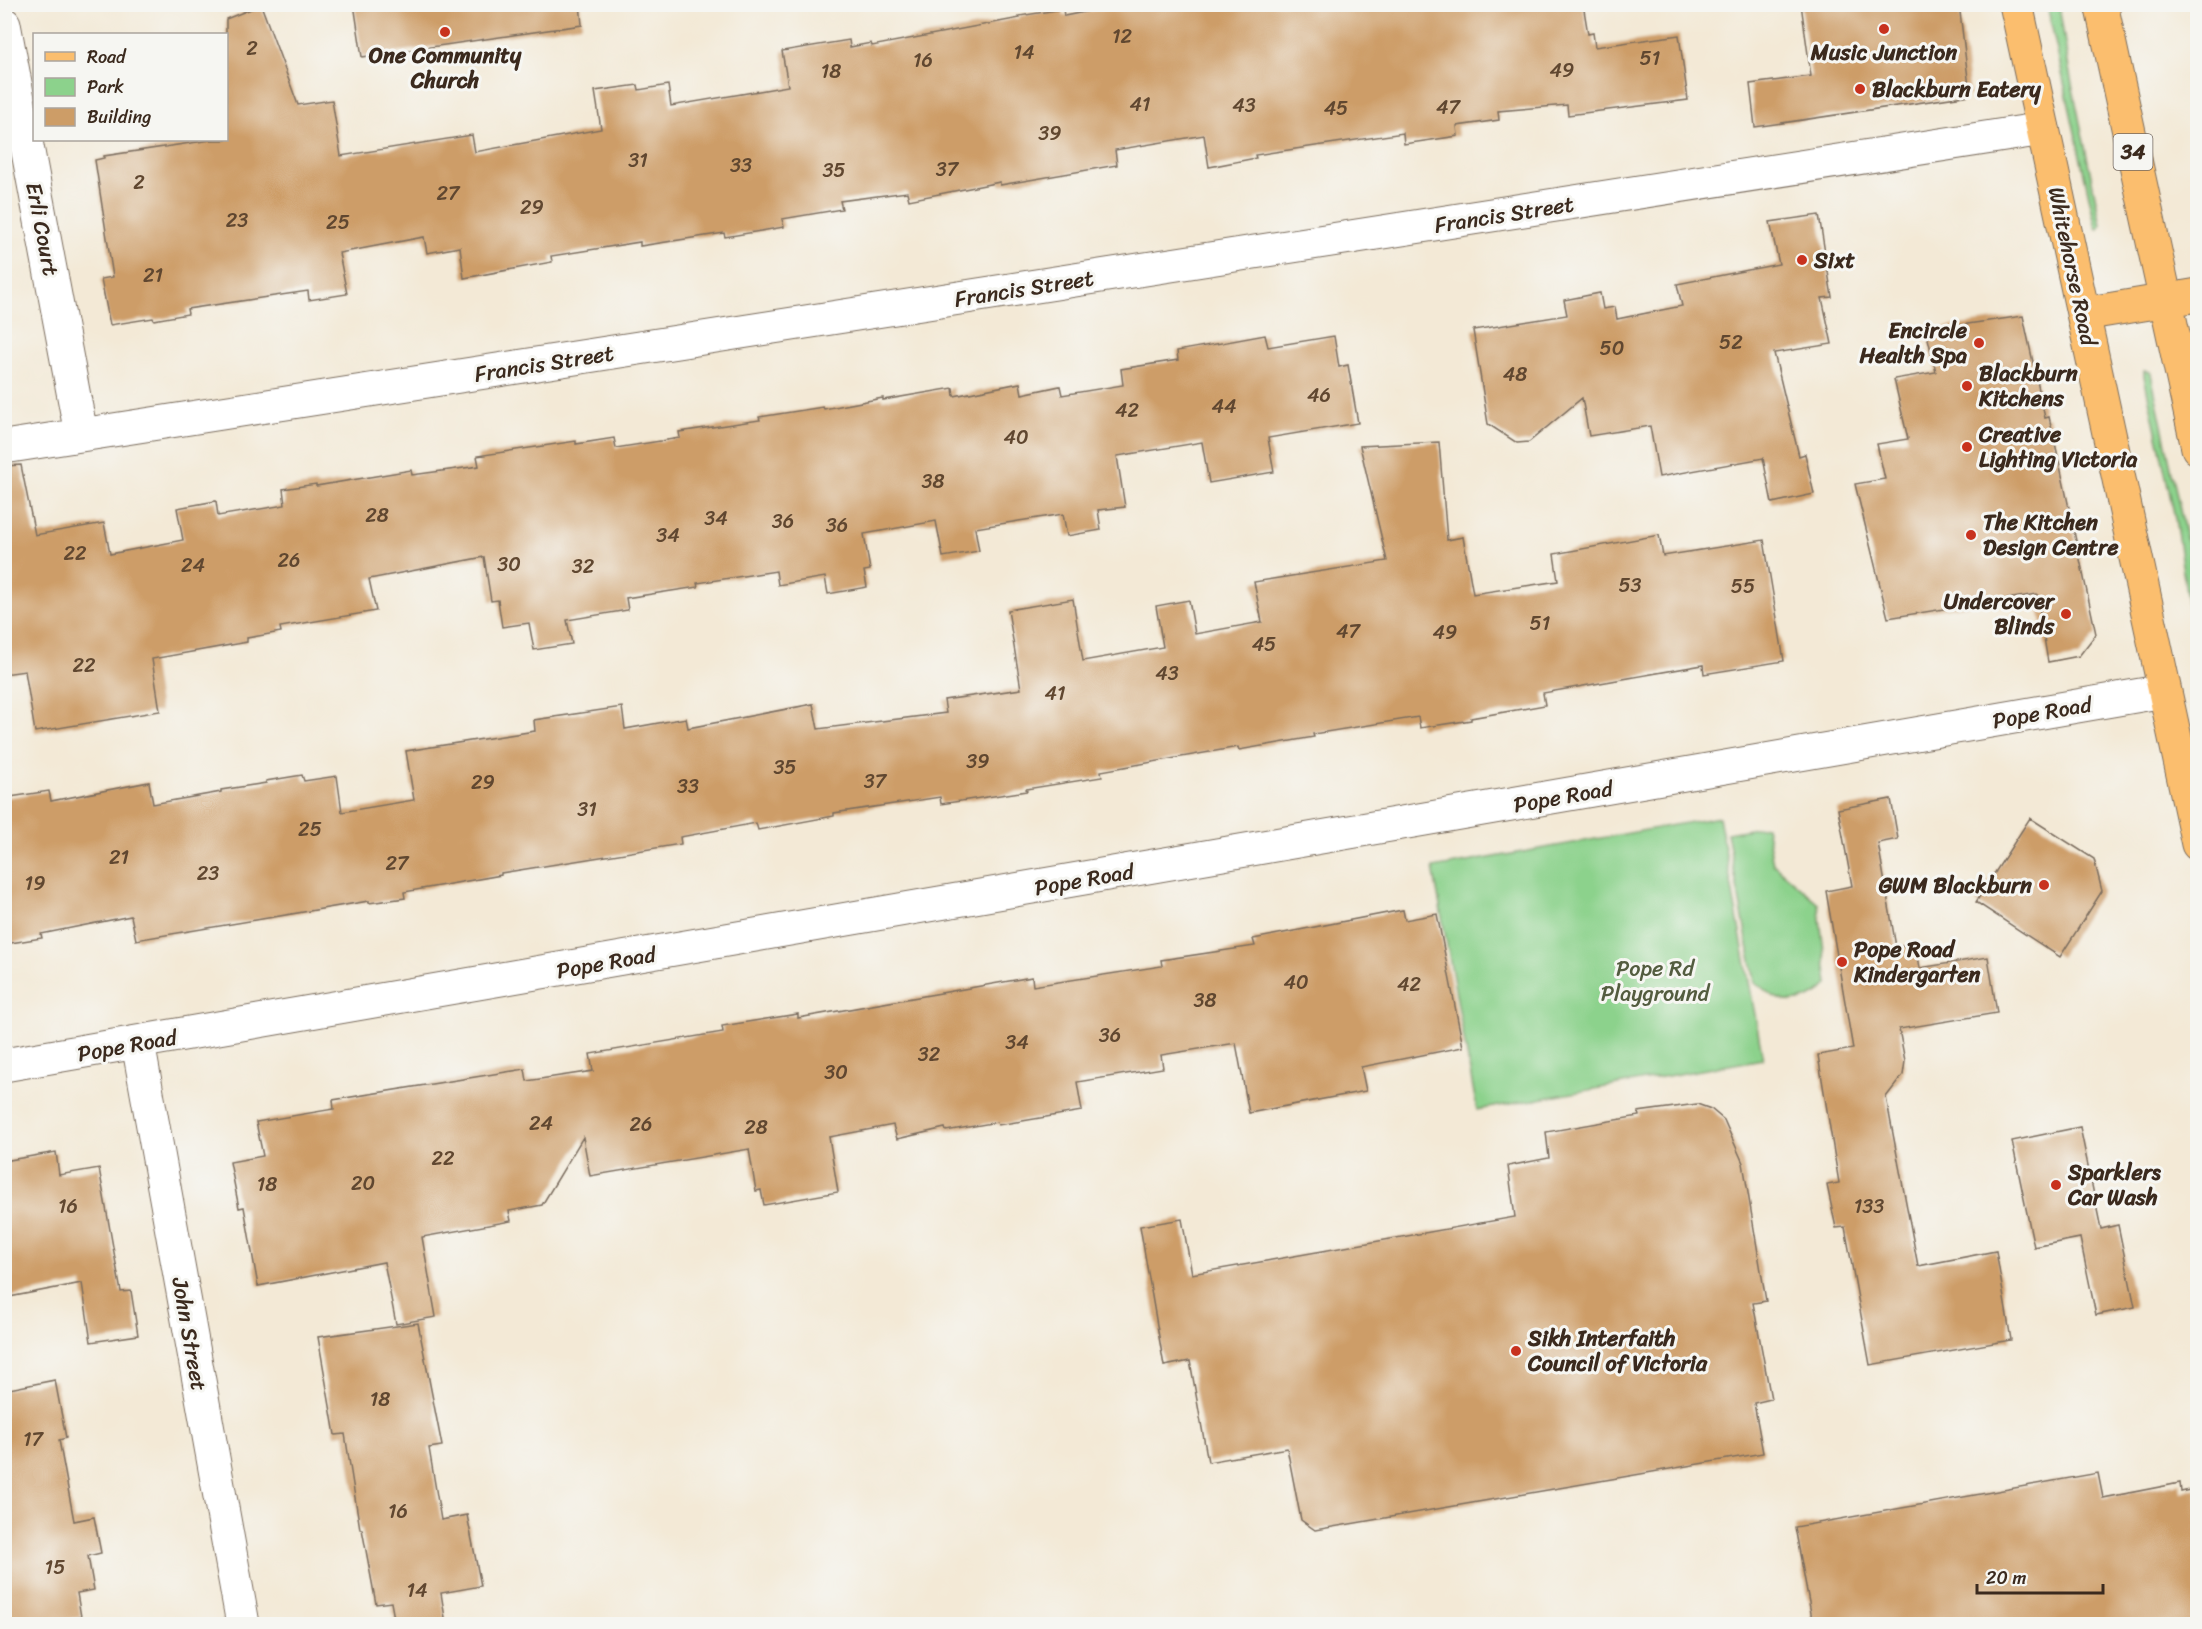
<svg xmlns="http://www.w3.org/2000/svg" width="2202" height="1629" font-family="Sriracha,sans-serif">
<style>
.green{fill:#8cd28c;stroke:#647e55;stroke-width:1.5}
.building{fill:#cd9d67}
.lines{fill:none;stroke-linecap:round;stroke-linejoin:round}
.minor-casing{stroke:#7b6d5e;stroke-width:35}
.primary-casing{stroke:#7b6d5e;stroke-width:35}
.minor{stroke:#fff;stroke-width:33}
.primary{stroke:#fbbe6e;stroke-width:33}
.poi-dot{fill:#c8321e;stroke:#f6f6f2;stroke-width:2}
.labels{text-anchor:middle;stroke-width:6;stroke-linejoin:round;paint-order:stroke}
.number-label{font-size:20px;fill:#604730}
.shield{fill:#f6f6f2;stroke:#73675e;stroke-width:1.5}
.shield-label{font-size:21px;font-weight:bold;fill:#3b2a1e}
.poi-label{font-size:22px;font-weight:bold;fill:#3b2a1e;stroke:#f6f6f2;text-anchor:start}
.street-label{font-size:22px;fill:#3b2a1e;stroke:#f6f6f2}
.park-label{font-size:22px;fill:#535c3f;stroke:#f6f6f2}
</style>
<rect width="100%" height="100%" fill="#f6f6f2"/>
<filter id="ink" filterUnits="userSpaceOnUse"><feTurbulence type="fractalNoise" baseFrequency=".0167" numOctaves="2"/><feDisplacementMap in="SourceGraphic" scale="12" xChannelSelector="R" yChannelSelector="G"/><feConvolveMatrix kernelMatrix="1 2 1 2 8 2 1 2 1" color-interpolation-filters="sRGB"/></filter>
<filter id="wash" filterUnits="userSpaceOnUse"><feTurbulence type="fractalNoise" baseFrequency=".008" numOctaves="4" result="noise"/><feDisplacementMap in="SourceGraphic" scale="24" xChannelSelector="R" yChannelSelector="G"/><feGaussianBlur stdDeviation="1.35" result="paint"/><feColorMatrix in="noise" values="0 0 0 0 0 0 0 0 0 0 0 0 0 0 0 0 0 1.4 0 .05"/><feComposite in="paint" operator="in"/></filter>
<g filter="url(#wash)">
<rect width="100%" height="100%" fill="#f3e9d6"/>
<path class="green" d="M2047,5H2059L2069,69L2101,225L2099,229H2097L2095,224Z
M2144,371L2150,372L2151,374L2197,589V666L2175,518L2144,376Z
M1719,817L1763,1059L1477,1110L1433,868Z
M1766,826L1773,864L1818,903L1828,984C1818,997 1795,1006 1779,999C1771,996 1763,988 1755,982L1727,833Z"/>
<g id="blocks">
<path class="building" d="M354,4H580L582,25L362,57Z
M1125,4H1583L1588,34L1593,33L1595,47L1679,35L1688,100L1568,115L1567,105L1498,111L1499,120L1457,126L1458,136L1404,144L1403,133L1255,155L1256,158L1209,167L1204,135L1115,150L1117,165L1000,185V182L909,200L907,192L840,201L842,209L782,219L784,227L725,237L724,233L640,246V242L551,256L552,262L464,278L460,247L427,253L424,237L339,253L347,294L309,300L308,291L187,309L188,314L154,320L153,318L110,325L101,279L113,277L95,160L104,158V156L211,140H226V19L261,5L298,105L332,100L341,156L472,135L475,152L601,129L595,91L638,85L639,90L668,85L671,106L788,86L782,51L849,40L850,47L871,43L872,46L1020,18L1019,16L1063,9L1064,16Z
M1801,4H1959L1970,95L1755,127L1750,84L1811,76Z
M1819,215L1832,297L1822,298L1832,344L1774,353L1799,456L1805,454L1814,494L1772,503L1763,458L1659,477L1650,426L1589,436L1582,398L1529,442L1517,443L1488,424L1473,330L1567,315L1564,300L1600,293L1603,309L1615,307L1617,319L1682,306L1677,284L1779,264L1770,222Z
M2023,316L2045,418L2049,417L2057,452L2096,634L2079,656L2048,662L2037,594L1888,618L1855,484L1885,479L1877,444L1908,439L1894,379L1936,372L1926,330Z
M1265,335L1268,347L1334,336L1339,367L1348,365L1358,423L1268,438L1274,472L1209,483L1202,442L1117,456L1125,507L1098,510L1101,530L1067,536L1063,514L975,528L979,551L943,557L936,521L864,534L870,570L864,571L867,587L828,594L825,577L778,585L776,571L697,583L698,587L626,598L628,610L567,620L572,644L534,650L529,623L502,627L498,600L491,601L484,557L369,579L376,611L280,627L281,632L247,638V642L152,659L160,711L35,732L25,671L4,674V466L21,465L35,535L104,523L110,554L183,540L177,508L216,501L218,516L285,505L283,489L316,484V486L411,470L412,475L479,466L477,456L576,441V444L614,438L616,448L680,438L679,432L760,420L759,417L823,407L824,409L883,398V400L953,388L954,396L1020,383L1022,394L1060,386L1062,395L1123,385L1121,369L1178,360L1177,351Z
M1439,442L1447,540L1463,537L1473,594L1558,581L1554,554L1659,535L1663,556L1764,540L1784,661L1704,674L1703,665L1543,693L1545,705L1471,718V720L1420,728L1418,717L1313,734L1314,737L1239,750L1238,747L1101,771L1102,777L1026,789L1027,791L941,804L940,797L834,813V816L758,830L756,823L680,837L681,844L501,873V875L404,892L405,898L369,903V901L136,940L131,916L41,934L42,938L4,944V798L49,791L51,801L149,782L153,804L221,792V790L266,783V781L302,775L304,781L337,776L342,812L414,800L406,751L535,731L534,720L622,707L625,729L686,718L688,728L813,704L818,729L946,713L944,700L1021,689L1008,610L1073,599L1083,661L1163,647L1156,606L1189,600L1195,634L1262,622L1254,582L1387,561L1360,446Z
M1891,799L1898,839L1878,843L1896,947L1916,944L1920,968L1988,957L1997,1013L1899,1029L1905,1061L1903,1075L1886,1097L1918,1266L1996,1251L2011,1340L1870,1365L1845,1227L1836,1228L1827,1185L1839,1183L1818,1055L1853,1049L1826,891L1852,886L1838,809Z
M2030,818L2094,859L2102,891L2060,957L1976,902Z
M1403,910L1405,920L1437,914L1463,1047L1361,1067L1366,1091L1249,1113L1236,1043L1161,1055L1163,1068L1077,1082L1082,1111L998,1125L997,1122L946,1131L945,1128L897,1139L893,1125L829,1137L838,1192L764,1205L761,1190L756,1191L749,1149L590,1176L583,1137L542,1205L509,1211L511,1221L422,1237L436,1317L396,1324L384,1262L258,1286L244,1207L239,1208L230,1162L263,1156L256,1122L334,1109L333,1100L525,1069L527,1081L593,1071L590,1054L723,1032L722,1026L798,1014V1018L1032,977L1033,986L1162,966L1161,960L1255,946L1253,939Z
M1697,1104L1711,1109L1724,1120L1743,1163L1766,1301L1753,1303L1771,1399L1754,1403L1763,1453L1315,1530L1301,1520L1287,1448L1208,1462L1190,1361L1164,1366L1140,1226L1182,1219L1192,1274L1515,1217L1508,1166L1549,1158L1546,1132L1639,1116L1638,1112Z
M2080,1127L2101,1229L2118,1225L2135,1307L2096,1315L2080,1238L2034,1247L2012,1141Z
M56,1152L59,1175L99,1168L121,1292L131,1291L138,1335L91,1342L82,1283L4,1298V1161Z
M418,1323L442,1446L429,1448L441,1520L467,1515L481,1586L441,1593L446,1624H395L391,1602L376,1604L362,1529H360L345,1434L335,1435L318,1337Z
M55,1380L66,1438L59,1440L74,1521L94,1517L101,1553L88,1556L94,1590L77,1593L81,1617L37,1624H4V1390Z
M2098,1473L2103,1498L2180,1483L2181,1492L2198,1488V1624H1813L1795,1527Z"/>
</g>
</g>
<g filter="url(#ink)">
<use href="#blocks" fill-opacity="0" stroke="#7b6d5e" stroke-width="1.5"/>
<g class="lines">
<defs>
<path id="minor" d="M4,24L81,434
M4,447L2043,129
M138,1043L243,1624
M4,1065L2164,691"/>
<path id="primary" d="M2016,4L2198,844
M2101,4L2198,448
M2083,314L2198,295"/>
</defs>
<use href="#minor" class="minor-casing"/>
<use href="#primary" class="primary-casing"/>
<use href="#minor" class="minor"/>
<use href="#primary" class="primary"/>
</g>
</g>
<g class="poi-dot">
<circle cx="1884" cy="29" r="6"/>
<circle cx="445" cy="32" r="6"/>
<circle cx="1860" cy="89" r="6"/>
<circle cx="1802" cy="260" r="6"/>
<circle cx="1979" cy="343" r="6"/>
<circle cx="1967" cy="386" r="6"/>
<circle cx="1967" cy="447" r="6"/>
<circle cx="1971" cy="535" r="6"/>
<circle cx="2066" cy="614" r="6"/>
<circle cx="2044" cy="885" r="6"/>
<circle cx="1842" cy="962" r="6"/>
<circle cx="2056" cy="1185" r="6"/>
<circle cx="1516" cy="1351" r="6"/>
</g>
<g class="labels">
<g class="number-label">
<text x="1122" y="43">12</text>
<text x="252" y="55">2</text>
<text x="1024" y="59">14</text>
<text x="1650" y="65">51</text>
<text x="923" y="67">16</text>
<text x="1562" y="77">49</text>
<text x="831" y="78">18</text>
<text x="1140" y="111">41</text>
<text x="1244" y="112">43</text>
<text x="1448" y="114">47</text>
<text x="1336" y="115">45</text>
<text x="1050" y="140">39</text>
<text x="638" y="167">31</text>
<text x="741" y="172">33</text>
<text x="947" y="176">37</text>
<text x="834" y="177">35</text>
<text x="139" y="189">2</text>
<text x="448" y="200">27</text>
<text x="532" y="214">29</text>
<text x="237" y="227">23</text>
<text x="338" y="229">25</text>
<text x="153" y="282">21</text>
<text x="1731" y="349">52</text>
<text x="1612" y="355">50</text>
<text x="1515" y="381">48</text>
<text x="1319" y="402">46</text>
<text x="1224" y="413">44</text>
<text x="1127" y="417">42</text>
<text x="1016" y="444">40</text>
<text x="933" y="488">38</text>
<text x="377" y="522">28</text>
<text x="716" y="525">34</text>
<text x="783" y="528">36</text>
<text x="837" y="532">36</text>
<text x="668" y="542">34</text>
<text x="75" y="560">22</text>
<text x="289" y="567">26</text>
<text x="509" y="571">30</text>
<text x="193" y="572">24</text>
<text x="583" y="573">32</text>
<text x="1630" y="592">53</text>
<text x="1743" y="593">55</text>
<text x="1540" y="630">51</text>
<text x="1348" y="638">47</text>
<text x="1445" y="639">49</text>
<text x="1264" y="651">45</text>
<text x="84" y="672">22</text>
<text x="1167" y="680">43</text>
<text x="1055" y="700">41</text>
<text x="978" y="768">39</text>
<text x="785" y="774">35</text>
<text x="875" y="788">37</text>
<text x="483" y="789">29</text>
<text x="688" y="793">33</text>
<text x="587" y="816">31</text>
<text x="310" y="836">25</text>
<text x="119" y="864">21</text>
<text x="397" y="870">27</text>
<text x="208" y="880">23</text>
<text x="35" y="890">19</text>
<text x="1296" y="989">40</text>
<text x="1409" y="991">42</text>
<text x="1205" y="1007">38</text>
<text x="1110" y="1042">36</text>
<text x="1017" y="1049">34</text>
<text x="929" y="1061">32</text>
<text x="836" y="1079">30</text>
<text x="541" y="1130">24</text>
<text x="641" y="1131">26</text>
<text x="756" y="1134">28</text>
<text x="443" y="1165">22</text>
<text x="363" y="1190">20</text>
<text x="267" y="1191">18</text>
<text x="68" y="1213">16</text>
<text x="1869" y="1213">133</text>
<text x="380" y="1406">18</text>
<text x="33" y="1446">17</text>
<text x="398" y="1518">16</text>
<text x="55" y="1574">15</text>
<text x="417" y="1597">14</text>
</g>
<rect class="shield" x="2113.5" y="134" width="39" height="36" rx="4.5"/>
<g class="shield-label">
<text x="2133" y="159">34</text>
</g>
<g class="poi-label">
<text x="1884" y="60" text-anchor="middle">Music Junction</text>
<text x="445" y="63" text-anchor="middle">One Community<tspan x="445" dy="25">Church</tspan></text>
<text x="1872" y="97">Blackburn Eatery</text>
<text x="1814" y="268">Sixt</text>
<text x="1967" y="338" text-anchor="end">Encircle<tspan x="1967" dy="25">Health Spa</tspan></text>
<text x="1979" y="381">Blackburn<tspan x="1979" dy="25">Kitchens</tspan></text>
<text x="1979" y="442">Creative<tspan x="1979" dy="25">Lighting Victoria</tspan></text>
<text x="1983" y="530">The Kitchen<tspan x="1983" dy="25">Design Centre</tspan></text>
<text x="2054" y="609" text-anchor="end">Undercover<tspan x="2054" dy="25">Blinds</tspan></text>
<text x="2032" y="893" text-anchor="end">GWM Blackburn</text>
<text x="1854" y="957">Pope Road<tspan x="1854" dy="25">Kindergarten</tspan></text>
<text x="2068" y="1180">Sparklers<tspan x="2068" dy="25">Car Wash</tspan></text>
<text x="1528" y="1346">Sikh Interfaith<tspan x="1528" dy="25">Council of Victoria</tspan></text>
</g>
<g class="street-label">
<text transform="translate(1504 214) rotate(-9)" y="8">Francis Street</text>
<text transform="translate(43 229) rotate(79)" y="8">Erli Court</text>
<text transform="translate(2073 266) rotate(78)" y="8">Whitehorse Road</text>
<text transform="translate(1024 288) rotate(-9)" y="8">Francis Street</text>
<text transform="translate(544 363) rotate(-9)" y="8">Francis Street</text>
<text transform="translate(2042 712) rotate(-10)" y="8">Pope Road</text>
<text transform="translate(1563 796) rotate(-10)" y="8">Pope Road</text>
<text transform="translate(1084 879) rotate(-10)" y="8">Pope Road</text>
<text transform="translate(606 962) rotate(-10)" y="8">Pope Road</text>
<text transform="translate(127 1045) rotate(-10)" y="8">Pope Road</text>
<text transform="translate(190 1334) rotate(80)" y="8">John Street</text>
</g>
<g class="park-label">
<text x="1655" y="976">Pope Rd<tspan x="1655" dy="25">Playground</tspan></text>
</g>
</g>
<rect width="2202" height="1629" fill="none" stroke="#f6f6f2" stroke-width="24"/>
<rect x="33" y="33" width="195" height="108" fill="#f6f6f2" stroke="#aba49d" stroke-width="1.5"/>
<rect x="45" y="52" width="30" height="9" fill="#fbbe6e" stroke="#aba49d" stroke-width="1.5"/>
<text x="87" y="63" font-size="18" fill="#3b2a1e">Road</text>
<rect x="45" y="78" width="30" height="18" fill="#8cd28c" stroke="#aba49d" stroke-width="1.5"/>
<text x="87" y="93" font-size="18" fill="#3b2a1e">Park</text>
<rect x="45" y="108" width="30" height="18" fill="#cd9d67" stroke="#aba49d" stroke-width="1.5"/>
<text x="87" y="123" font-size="18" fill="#3b2a1e">Building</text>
<path d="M1977 1584v9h126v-9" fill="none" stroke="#3b2a1e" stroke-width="3"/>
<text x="1986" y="1584" font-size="18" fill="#3b2a1e" stroke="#f6f6f2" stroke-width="4.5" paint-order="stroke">20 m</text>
</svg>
